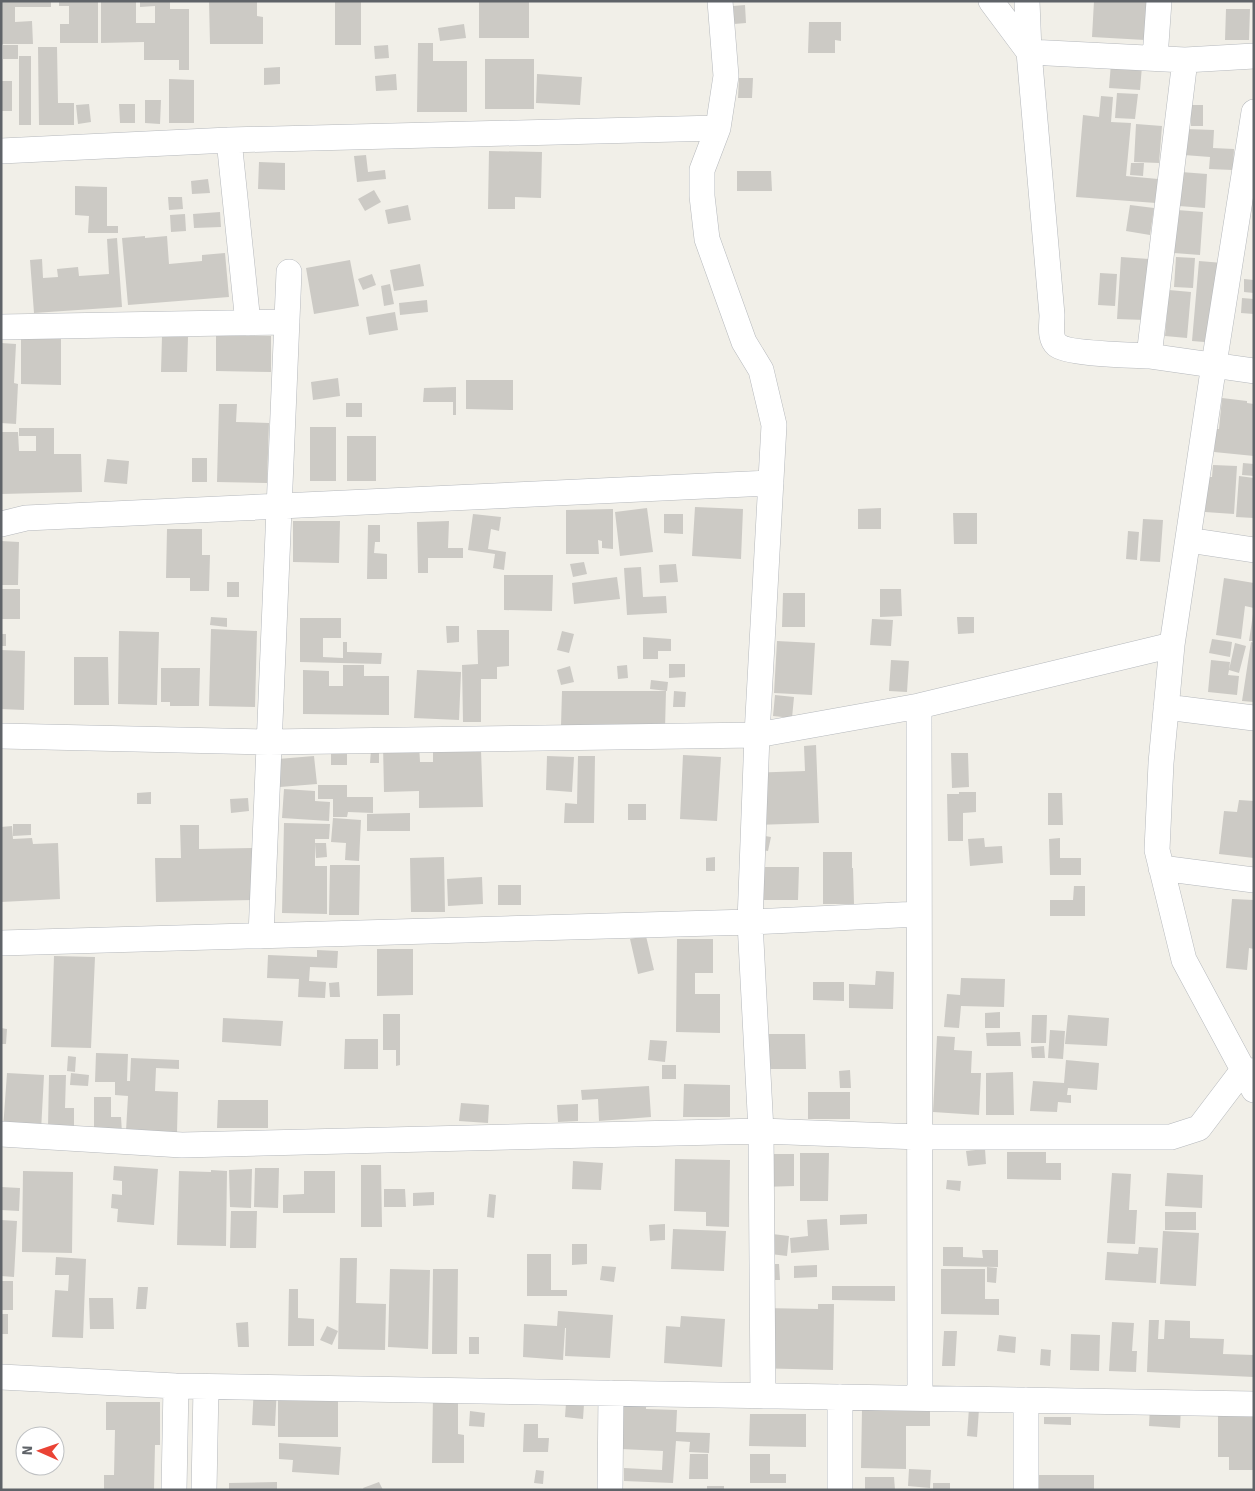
<svg xmlns="http://www.w3.org/2000/svg" width="1255" height="1491" font-family="Signika,sans-serif">
<style>
.building{fill:#cccac5}
.lines{fill:none;stroke-linecap:round;stroke-linejoin:round}
.minor-casing{stroke:#b5b8bc;stroke-width:26}
.minor{stroke:#fff;stroke-width:25}
</style>
<rect width="100%" height="100%" fill="#f1efe8"/>
<path class="building" d="M1,1H51V7H15V22L32,21L33,44H1Z
M59,1H98V43H60V24H69V6H59Z
M101,1H136V23H155V6L140,7V1H170V9H189V70H179V60H144V42L101,43Z
M209,1H257V16L263,17V44H210Z
M335,1H361V45H335Z
M479,1H529V38H479Z
M1094,1H1147L1145,40L1092,37Z
M745,5L746,23L734,24L733,6Z
M1226,9H1250L1249,40H1225Z
M809,22H841V41L835,40V53H808Z
M464,24L466,38L440,41L438,28Z
M418,43H433V61H467V112H417Z
M3,45H18V59H3Z
M388,45L389,58L375,59L374,46Z
M38,47H57L58,103H74V125H39Z
M19,56H31V125H19Z
M485,59H534V109H485Z
M1111,63L1142,66L1140,90L1109,88Z
M280,67V84L264,85V68Z
M396,74L397,90L376,91L375,76Z
M537,74L582,77L580,105L536,103Z
M739,78H753L752,98H738Z
M169,79L194,80V123H169Z
M1,81H12V111H1Z
M1117,93L1138,94L1135,119L1115,118Z
M1101,96L1113,97L1111,122L1131,123L1126,176L1158,179L1156,203L1076,197L1083,115L1099,117Z
M145,100H161L160,124L145,123Z
M89,104L91,122L78,124L76,105Z
M119,104H135V123H120Z
M1191,105H1203V126H1191Z
M1136,124L1162,126L1159,163L1134,162Z
M1186,129L1214,130L1213,148L1234,149L1233,170L1209,169L1210,157L1184,155Z
M489,151L542,152L541,198L515,197V209H488Z
M366,155L368,172L385,170L386,179L357,182L354,156Z
M259,162L285,163V190L258,189Z
M1131,163H1144L1143,176L1130,175Z
M737,171H771L772,191H737Z
M1181,172L1207,174L1205,208L1179,206Z
M208,179L210,193L192,194L191,181Z
M75,186L107,187V226H118V233H88L89,216L75,215Z
M374,190L381,202L365,211L358,199Z
M168,197H182L183,209L169,210Z
M408,205L411,220L388,224L385,210Z
M1130,205L1154,208L1150,235L1126,231Z
M1177,210L1203,212L1200,255L1174,253Z
M220,212L221,227L194,228L193,214Z
M185,214L186,231L171,232L170,215Z
M145,236V238L167,236L169,264L202,261V255L225,253L229,297L128,305L122,238Z
M117,238L122,307L34,313L30,260L42,259L43,278L58,277L57,269L78,267L79,276L109,274L107,239Z
M1121,257L1149,259L1145,320L1117,319Z
M1176,257L1195,258L1193,288L1174,287Z
M350,260L359,306L314,314L306,268Z
M1199,261L1223,263L1217,343L1192,341Z
M420,264L424,286L394,291L390,270Z
M1100,273L1117,274L1115,306L1098,305Z
M372,274L376,285L363,290L358,279Z
M1244,279L1254,280V293L1244,292Z
M390,284L394,304L384,306L381,286Z
M1169,290L1191,292L1187,338L1165,336Z
M1242,298L1254,299V314L1241,313Z
M427,300L428,312L400,315L399,303Z
M395,312L398,330L369,335L366,317Z
M21,336H61V385L21,384Z
M162,336L188,337L187,372H161Z
M216,336H271V372L216,371Z
M1,343L16,344L14,383L18,384L16,424L1,423Z
M338,378L340,396L313,400L311,382Z
M466,380H513V410L466,409Z
M456,387V415H453V402H423L424,388Z
M1222,398L1247,401V403L1254,404V456L1214,452L1216,429H1219Z
M346,403H362V417H346Z
M219,404H237L236,422L269,423L267,483L217,482Z
M310,427H336V481H310Z
M19,428H54V454H81L82,492L1,494V432H18L19,451H36V436H19Z
M347,436H376V481H347Z
M192,458H207V482H192Z
M107,459L129,461L127,484L104,482Z
M1243,463L1254,464V476L1242,475Z
M1213,465L1237,466L1234,514L1205,512L1207,477H1212Z
M1239,476L1254,478V518L1236,517Z
M695,507L743,509L741,559L692,556Z
M647,508L653,552L620,556L615,512Z
M881,508V529H858V509Z
M613,509V549L602,548V541L598,540L599,554H566V510Z
M953,513H977V544H954Z
M473,514L501,517L499,531L491,529L488,549L506,552L504,570L493,568L495,554L468,550Z
M664,514H683V534L664,533Z
M1143,519L1163,520L1160,562L1140,561Z
M293,521H340L339,563L293,562Z
M449,521L448,548H463V558H428V573H418L417,522Z
M368,525H380V542H375L374,553L387,554V579H367Z
M167,529H202V555H210L209,591H190V578H166Z
M1128,531L1139,532L1137,560L1126,559Z
M1,541L19,542L18,585H1Z
M584,562L587,574L573,577L570,564Z
M676,564L678,582L660,583L659,565Z
M641,567L643,597L666,596L667,613L627,615L624,568Z
M504,575H553L552,611L504,610Z
M617,577L620,599L574,604L572,583Z
M1224,578L1254,583V608L1245,606L1241,639L1216,635Z
M227,582H239V597H227Z
M1,589H20V619H1Z
M880,589H901L902,616L880,617Z
M783,593H805V627H782Z
M1253,614H1254V641H1249Z
M211,617L227,618V627L210,625Z
M957,617H974V633L958,634Z
M300,618H341V638H323V657L343,658V642H347V652L382,653L381,664L300,662Z
M872,619L893,620L891,646L870,645Z
M446,626H459V642L447,643Z
M211,629L257,631L255,707L209,706Z
M477,630H509V666L497,667V679H481V722H463L462,665L478,664Z
M119,631L159,632L157,705L118,704Z
M562,631L574,634L569,653L557,650Z
M1,634H6V646H1Z
M643,637L671,639V651H658V659H643Z
M1212,639L1232,642L1230,657L1209,653Z
M777,641L815,643L812,695L774,693Z
M1251,642L1254,643V702L1242,701Z
M1235,643L1246,646L1239,673L1229,670L1228,675L1239,676L1237,695L1208,692L1211,660L1230,662L1229,670Z
M1,650L25,651L24,710L1,709Z
M74,657H108L109,705H74Z
M891,660L909,661L907,692L889,691Z
M669,664H685V677L669,678Z
M343,665H364V676H389V715L303,714V670L329,671V686H343Z
M627,665L628,678L618,679L617,666Z
M570,666L574,682L561,685L557,670Z
M161,668H200L199,706H170V702H161Z
M417,670L461,672L459,720L414,718Z
M651,680L668,682L667,691L650,689Z
M562,691H666L665,729L561,726Z
M674,691L686,692L685,707H673Z
M775,695L794,697L792,718L773,716Z
M419,743L420,762H433V751L481,750L483,807L419,808V791L384,792L383,744Z
M816,745L819,823L750,825L748,773L805,771L804,746Z
M331,748H347V765H331Z
M371,750H379V763H370Z
M951,753H968L969,787L952,788Z
M683,755L721,757L717,821L680,819Z
M314,756L317,784L280,787L278,759Z
M547,756L574,757L572,792L546,790Z
M578,756H595L594,823H564L565,803L577,804Z
M318,785H347V797H373V813L348,812L347,817H333V799H318Z
M284,789L315,791V801L330,802L329,821L282,818Z
M151,792V804H137V793Z
M959,792H976V812L963,813V841H948L947,794H959Z
M1048,793H1062L1063,825H1048Z
M248,798L249,811L231,813L230,799Z
M1239,800L1254,801V858L1219,854L1224,811L1237,812Z
M628,804H646V820H628Z
M410,813V831H367V814Z
M333,818L361,820L359,861L345,860L346,843L331,842Z
M284,823L330,824L329,839H315V866H327V914L282,913Z
M13,824H31V835L13,836Z
M180,825H199V849L252,848L253,900L156,902L155,858H181Z
M12,826L13,839L32,838L33,844L58,843L60,899L1,902V827Z
M754,834L771,837L768,851L751,848Z
M984,838L985,847L1002,846L1003,863L970,866L968,839Z
M1060,838V858H1081V875H1050L1049,839Z
M315,843H326L327,857L316,858Z
M823,852H852V868H853L854,904H823Z
M444,857L445,912H411L410,858Z
M715,857V871H706V858Z
M330,865H360L359,915H329Z
M762,867H799L798,900H762Z
M482,877L483,904L448,906L447,879Z
M498,885H521V905H498Z
M1074,886H1085V916H1050V900H1073Z
M1232,899L1254,900V949L1249,948L1247,970L1226,968Z
M646,936L654,970L638,974L630,939Z
M677,939H713V973H695V994H720V1033L676,1032Z
M377,949H413V995L377,996Z
M317,950L338,951L337,968L310,967L309,981L326,982L325,998L298,997L299,979L267,978L268,955L317,957Z
M54,956L95,957L91,1048L51,1047Z
M876,971L894,972L893,1009L849,1008V984L875,985Z
M961,978L1005,979L1004,1007L961,1006L959,1028L944,1027L947,994L960,995Z
M339,982L340,997H330L329,983Z
M813,982H844V1001L813,1000Z
M1000,1012V1028H985V1013Z
M383,1014H400V1065L396,1066V1050H383Z
M1032,1015H1047L1046,1043H1031Z
M1068,1015L1109,1018L1107,1046L1065,1044Z
M223,1018L283,1021L281,1046L222,1042Z
M1,1028L7,1029L6,1044H1Z
M1050,1030L1065,1031L1063,1059L1048,1058Z
M1020,1032L1021,1046H987L986,1033Z
M757,1034H805L806,1069H757Z
M937,1036L955,1037L954,1050L972,1051L971,1073H981L979,1115L933,1112Z
M345,1039H378V1069H344Z
M650,1040L667,1041L665,1062L648,1060Z
M1044,1046L1045,1058H1032L1031,1047Z
M96,1053L128,1054L127,1081H130L131,1058L179,1060V1069L156,1068L155,1091L178,1092L177,1133L126,1131L128,1096L115,1095V1082H95Z
M68,1056L76,1057L75,1072L67,1071Z
M1066,1060L1099,1063L1097,1090L1068,1088L1067,1095H1071V1103L1058,1102L1057,1112L1030,1111L1033,1081L1064,1083Z
M662,1065H676V1079H662Z
M850,1070L851,1088H840L839,1071Z
M1013,1072L1014,1115H986V1073Z
M7,1073L44,1075L41,1131L3,1129Z
M71,1073L89,1075L88,1086L70,1085Z
M49,1075H66L65,1108H74V1128L48,1127Z
M684,1084L730,1085V1117H683Z
M649,1086L651,1117L599,1121L598,1099L582,1100L581,1090Z
M808,1092H850V1119H808Z
M94,1097H111V1117H121L122,1133H94Z
M218,1100H268V1128H217Z
M461,1103L489,1105L488,1123L459,1121Z
M578,1104V1121L558,1122L557,1105Z
M985,1149L986,1164L968,1166L966,1151Z
M1007,1152H1046V1163H1061V1180L1007,1179Z
M800,1153H829L828,1201H800Z
M762,1154H794V1186L762,1187Z
M675,1159L730,1160L729,1227L706,1226V1212L674,1211Z
M573,1161L603,1163L601,1190L572,1189Z
M361,1165H381L382,1227H361Z
M114,1166L158,1169L154,1225L117,1222L118,1209L111,1208L112,1194L122,1195V1181L113,1180Z
M255,1168H279L278,1208L254,1207Z
M252,1169L251,1208L230,1207L229,1170Z
M211,1170L227,1171L226,1246L177,1245L179,1171L211,1172Z
M23,1171L73,1172L72,1253L22,1252Z
M304,1171H335V1213H283V1195L304,1194Z
M1112,1173L1131,1174L1129,1210H1137L1135,1244L1107,1243Z
M1167,1173L1203,1175L1202,1208L1165,1206Z
M947,1180L961,1181L960,1191L946,1189Z
M1,1187L20,1188L19,1211L1,1210Z
M384,1189H405L406,1207H384Z
M434,1192V1205L413,1206V1193Z
M489,1194L496,1195L494,1218L487,1217Z
M231,1211H257L256,1248H230Z
M1165,1212H1196V1230H1165Z
M867,1214V1224L840,1225V1215Z
M827,1219L829,1250L791,1253L790,1238L808,1236L807,1220Z
M1,1220L17,1221L14,1277L1,1276Z
M665,1224V1240L650,1241L649,1225Z
M673,1229L726,1231L724,1271L671,1269Z
M1163,1231L1199,1233L1196,1286L1160,1284Z
M764,1233L789,1236L787,1256L761,1253Z
M572,1244H587V1264L572,1265Z
M943,1247H963V1257L983,1258L982,1250H998V1267L943,1266Z
M1139,1247L1158,1248L1156,1283L1105,1280L1107,1252L1138,1254Z
M527,1254H551V1290H567V1296H527Z
M56,1257L86,1259L83,1338L52,1337L55,1290L68,1291L69,1275H55Z
M340,1258H357L356,1303L386,1304L385,1350L338,1349Z
M756,1264H779L780,1280H756Z
M817,1265V1277L794,1278V1266Z
M602,1266L616,1267L614,1282L600,1280Z
M987,1267L997,1268L996,1283L987,1282Z
M390,1269L430,1270L428,1349L388,1347Z
M433,1269H458L457,1354H432Z
M941,1269H985V1299H999V1315L941,1314Z
M1,1281H13V1310H1Z
M832,1286H895V1301L832,1300Z
M138,1287H148L146,1309H136Z
M289,1289H298V1318L314,1319V1346H288Z
M89,1298H113L114,1329H90Z
M818,1304H834L833,1370L755,1368L757,1308L818,1309Z
M558,1311L613,1315L610,1358L565,1356L566,1328H565L563,1360L523,1357L524,1324L557,1326Z
M1,1314H8V1334H1Z
M681,1316L725,1319L722,1367L664,1363L666,1326L680,1327Z
M1149,1320H1159L1158,1339H1164L1165,1320L1190,1321V1338L1224,1339L1223,1354L1254,1355V1377L1147,1372Z
M248,1322L249,1347H238L236,1323Z
M1112,1322L1134,1323L1132,1351H1137L1136,1372L1109,1371Z
M327,1326L338,1331L332,1345L320,1340Z
M944,1331H957L955,1366H942Z
M1071,1334L1100,1335L1099,1371L1070,1370Z
M999,1335L1016,1337L1015,1353L997,1351Z
M469,1337H479V1354H469Z
M1041,1349L1051,1350L1050,1366L1040,1365Z
M254,1385L277,1386L275,1426L252,1425Z
M278,1389H338V1437H278Z
M433,1395H458V1434L464,1435V1463H432Z
M106,1402H160V1445H155L154,1490H104V1475H114L115,1430H106Z
M566,1403L584,1404L583,1419L565,1417Z
M623,1404L646,1405V1409L677,1410L676,1432L710,1433L709,1453L689,1452L690,1442L676,1441L673,1483L624,1481V1468L662,1470L663,1451L621,1449Z
M1150,1406L1181,1407L1180,1428L1149,1426Z
M969,1408L979,1409L977,1437L967,1436Z
M862,1409L930,1410V1426H906V1469L861,1468Z
M1218,1409H1254V1470H1229V1457H1218Z
M470,1411L485,1413L484,1427L469,1426Z
M750,1414H806V1447L749,1446Z
M1044,1417H1071V1425L1044,1424Z
M524,1424H538V1438H549L548,1452H523Z
M279,1443L341,1447L339,1475L292,1472L293,1460L279,1459Z
M690,1454H708V1479H689Z
M750,1454H770V1474H786V1483H750Z
M909,1469L931,1470L930,1488L908,1486Z
M536,1470L544,1471L543,1484L534,1483Z
M1039,1475H1094V1490H1039Z
M865,1477H894L895,1490H865Z
M277,1482V1490H229V1483Z
M379,1482L383,1490H364L363,1488Z
M933,1483H950V1490H933Z
M707,1486H724V1490H707Z"/>
<g class="lines">
<defs>
<path id="minor" d="M720,1L726,76L718,128L702,170V196L707,239L744,342L761,370L774,425L757,735L919,706L1172,645
M991,1L1029,52L1052,315C1052,325 1049,338 1057,345C1067,354 1132,355 1149,356
M1027,1L1029,52L1185,60L1254,56
M1155,58L1159,1
M1185,60L1149,356L1254,371
M1254,112L1214,364L1172,645L1161,763L1157,850L1184,960L1254,1090
M229,140L248,323
M1,151L229,140L718,128
M1,327L287,322
M1,524L26,518L771,483
M1188,540L1254,550
M919,706L920,1398
M1166,707L1254,718
M1,736L269,742L757,735L750,922L761,1131L763,1396
M1161,868L1254,880
M261,936L289,272
M1,943L750,922L919,914
M1,1134L182,1145L761,1131L919,1137H1171L1199,1128L1243,1070L1254,1071
M1,1377L176,1386L1254,1404
M174,1490L176,1386
M204,1490L206,1387
M610,1490L611,1393
M840,1490V1397
M1026,1490V1400"/>
</defs>
<use href="#minor" class="minor-casing"/>
<use href="#minor" class="minor"/>
</g>
<rect width="1255" height="1491" fill="none" stroke="#5f6368" stroke-width="5"/>
<g transform="translate(40 1451) rotate(272)"><circle r="24" fill="#ffffff" stroke="#bfc1c3"/>
<path d="M0-4L9 19L0 12L-9 19Z" fill="#ea4335"/>
<text y="-8" font-size="14" font-weight="bold" text-anchor="middle" fill="#5f6368">N</text>
</g>
</svg>
